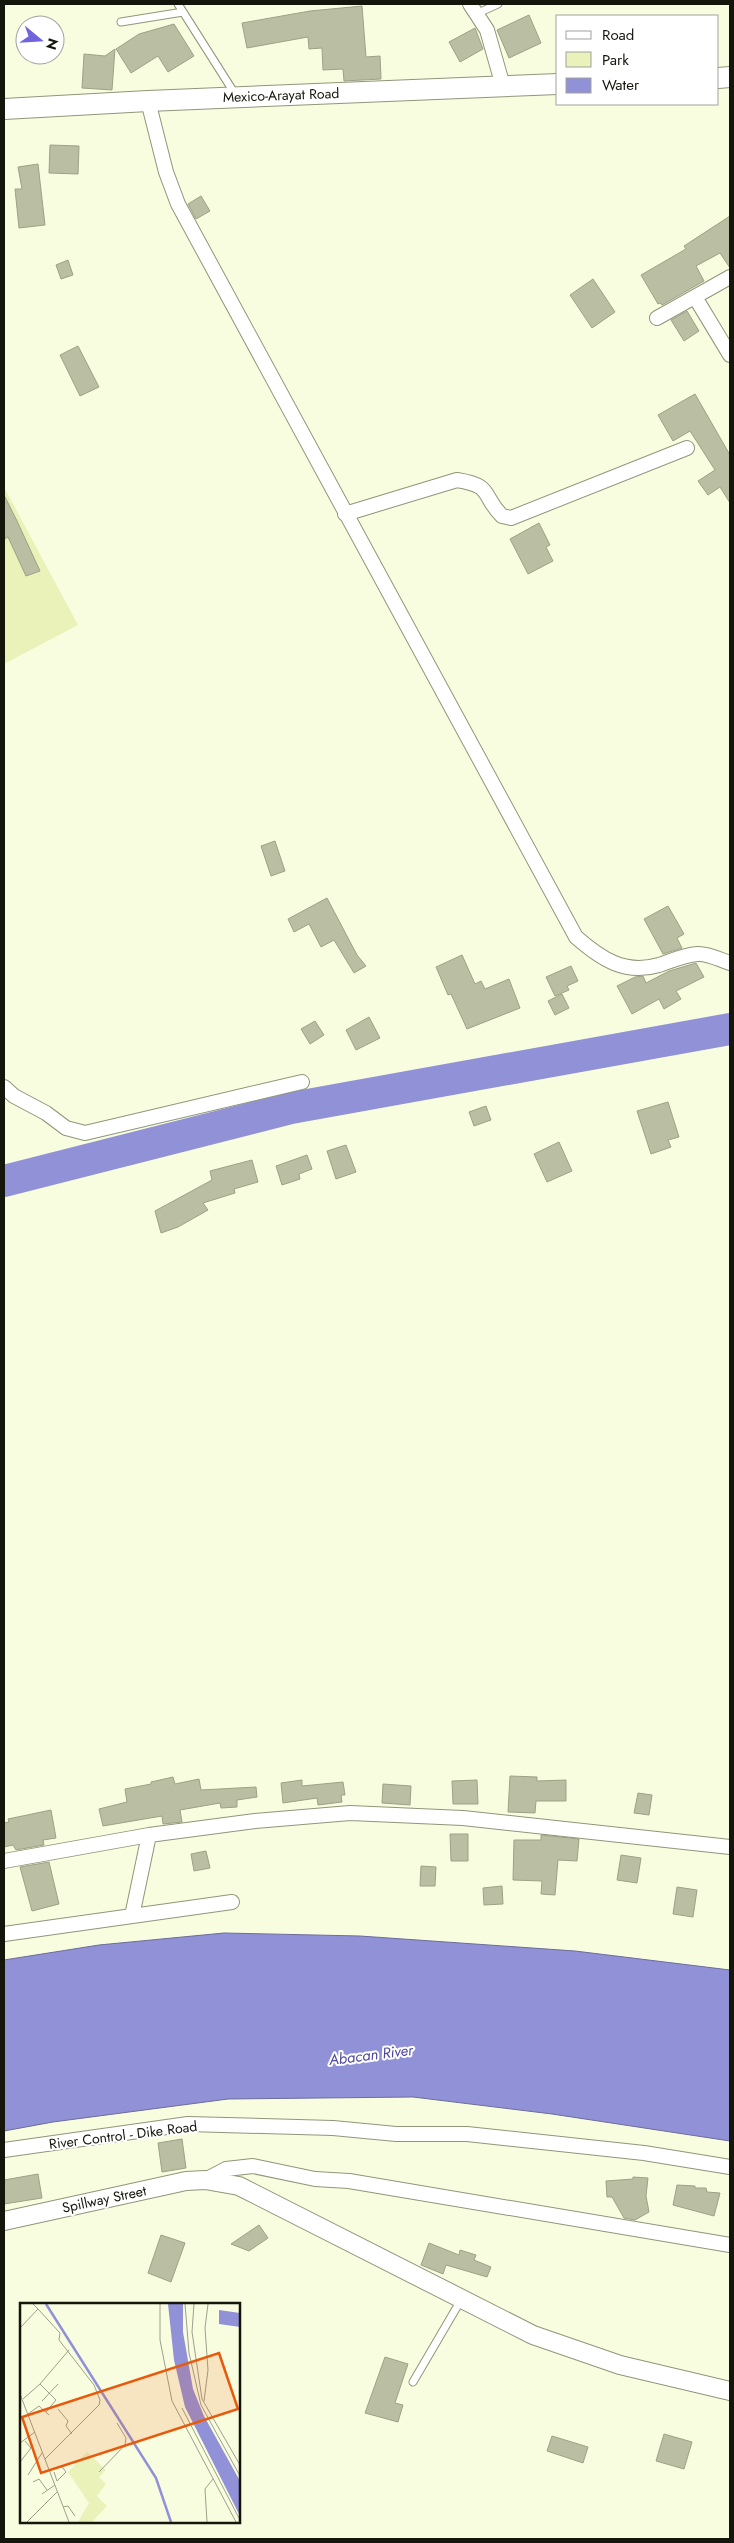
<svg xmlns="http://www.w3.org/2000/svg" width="734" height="2543" font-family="Jost,sans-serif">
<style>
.green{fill:#eaf2ba}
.water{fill:#9191d8;stroke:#6c6c9a}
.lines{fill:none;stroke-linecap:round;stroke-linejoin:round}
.river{stroke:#9191d8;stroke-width:32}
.building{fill:#babea2;stroke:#9da186}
.service-casing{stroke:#91957a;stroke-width:9}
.minor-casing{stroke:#91957a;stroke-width:16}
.tertiary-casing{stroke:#91957a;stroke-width:20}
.secondary-casing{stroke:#91957a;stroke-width:22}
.service{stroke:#fff;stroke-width:7}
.minor{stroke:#fff;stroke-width:14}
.tertiary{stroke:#fff;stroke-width:18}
.secondary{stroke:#fff;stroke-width:20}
.labels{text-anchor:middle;stroke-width:4;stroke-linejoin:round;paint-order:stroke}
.street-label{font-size:14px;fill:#14150b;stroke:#fff}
.water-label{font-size:15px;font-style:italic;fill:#4f489d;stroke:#fff}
.inset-river{fill:none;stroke:#9191d8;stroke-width:2.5}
.inset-road{fill:none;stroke:#9da08b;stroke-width:1}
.view{fill:#e8590c;fill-opacity:0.15;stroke:#e8590c;stroke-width:2.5}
.inset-edge{fill:none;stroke:#14150b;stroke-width:2.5}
</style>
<rect width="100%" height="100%" fill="#f9fde0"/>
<path class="green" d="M4,487L78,625L4,664Z"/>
<path class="water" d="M224,1933L360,1936L575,1951L730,1970V2141L552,2114L413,2097L228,2099L53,2122L4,2131V1960L99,1945Z"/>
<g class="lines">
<path class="river" d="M4,1181L291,1108L730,1029"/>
</g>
<path class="building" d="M362,6L366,57L380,56L381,79L344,81L343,69L323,70L322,48L309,49L308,37L247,48L242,23L310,11Z
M529,15L541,43L509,58L497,30Z
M174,24L194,56L168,72L158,56L131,73L116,49L139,34Z
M475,28L483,49L460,62L449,42Z
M115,49L112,90L82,88L84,54L105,56Z
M50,145L79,146L78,174L49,173Z
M38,164L45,225L19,228L15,189H22L18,167Z
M201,196L210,211L196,219L188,204Z
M730,216V268L720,253L696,266L704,281L662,305L660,303L658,304L641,275L686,249L684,246Z
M68,260L73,275L61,279L56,265Z
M593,279L615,312L592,328L570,295Z
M687,311L699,331L684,341L671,320Z
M78,346L99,387L80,396L60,355Z
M695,394L730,455V503L720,487L708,495L698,481L715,470L690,431L673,441L658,415Z
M4,495L17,521L40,571L26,576L8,537L4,539Z
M539,523L550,545L546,547L553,561L528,574L510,539Z
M275,841L285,871L271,876L261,846Z
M327,898L357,955L366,966L354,973L334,940L321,947L309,924L294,932L288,919Z
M668,906L684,934L677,938L682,948L663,954L644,919Z
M462,955L475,984L481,981L485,989L509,979L520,1008L467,1029L451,994L448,995L436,967Z
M696,963L704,977L676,991L681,999L664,1009L659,999L632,1014L617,986L635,977L643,976L646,983L669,971Z
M571,966L578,981L567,986L569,990L555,996L546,977Z
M562,994L569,1008L555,1015L548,1001Z
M369,1017L380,1038L356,1050L346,1030Z
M315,1021L324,1035L310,1044L301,1029Z
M668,1102L679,1137L668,1140L671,1147L651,1154L637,1111Z
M486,1106L491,1120L474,1126L469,1112Z
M559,1142L572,1171L547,1182L534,1154Z
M346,1145L356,1172L336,1179L327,1151Z
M307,1155L312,1169L299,1174L300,1179L282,1185L276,1166Z
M252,1160L258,1182L234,1189L235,1193L203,1203L208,1210L178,1227L161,1233L155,1211L212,1180L210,1171Z
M510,1776L537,1777V1781L566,1780V1801H536L535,1813L508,1812Z
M173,1777L175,1784L199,1779L201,1790L256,1787L257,1797L237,1800V1807L221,1808L220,1803L180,1810L182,1822L163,1824L162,1816L103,1826L99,1809L127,1802L125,1789L151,1784V1782Z
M302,1780V1786L343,1782L345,1795H341L342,1802L318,1805L317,1798L283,1803L281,1783Z
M477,1780L478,1804H453L452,1781Z
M383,1784L411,1786L410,1805L382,1803Z
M638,1793L652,1795L649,1815L634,1813Z
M51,1810L56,1838L43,1840L44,1845L16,1850L13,1845L4,1847V1823L9,1822L8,1819Z
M450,1834H468V1861H451Z
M541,1835L579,1839L577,1861L558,1860L555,1895L541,1894L542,1881L513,1880L514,1840H541Z
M206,1851L210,1868L194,1871L191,1854Z
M621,1855L641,1858L637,1883L617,1880Z
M49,1862L59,1904L32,1911L20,1867Z
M421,1866L436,1867L435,1886H420Z
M502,1886L503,1904L484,1905L483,1888Z
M677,1887L697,1890L693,1917L673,1914Z
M182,2139L186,2168L162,2172L158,2143Z
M38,2174L42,2198L4,2204V2180Z
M633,2177L648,2178L646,2196L649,2212L635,2220L624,2218L612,2197H607L606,2181L633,2179Z
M677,2185L695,2186V2188H706L707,2192L720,2193L714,2216L673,2205Z
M259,2225L268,2238L249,2251L231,2244Z
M161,2235L185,2243L171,2282L148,2273Z
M429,2243L459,2255L460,2250L476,2255L474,2260L491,2267L487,2277L446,2265L443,2274L421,2265Z
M385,2357L408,2364L395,2403L403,2405L398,2422L365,2413Z
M664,2434L692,2442L684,2469L656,2461Z
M552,2436L588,2447L583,2463L547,2451Z"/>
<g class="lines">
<defs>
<path id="service" d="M178,4L235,94
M476,14L498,4
M121,22L183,12
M413,2382L461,2300"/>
<path id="minor" d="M470,4L487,30L503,86
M148,101L166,172L178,204L576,937C601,959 625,975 659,965C671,961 684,955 697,954C708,953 720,960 730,963
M695,297L730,355
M657,318L730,277
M345,514L457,480C494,486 481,495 502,516L511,518L687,448
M4,1087L14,1096L46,1113L66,1128L85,1133L302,1082
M4,1861L149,1835L255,1821L350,1813L463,1818L730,1847
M132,1916L149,1835
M4,1934L232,1902
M4,2150L188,2124L333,2128L396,2134H467L644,2153L730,2167
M205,2180L226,2169L253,2166L315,2179L349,2181L730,2245"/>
<path id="tertiary" d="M4,2221L186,2181L205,2180L239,2186L533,2335L620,2365L730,2391"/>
<path id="secondary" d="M718,78L730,77
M4,109L148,101L558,84"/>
</defs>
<use href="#service" class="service-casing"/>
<use href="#minor" class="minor-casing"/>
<use href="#tertiary" class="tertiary-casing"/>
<use href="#secondary" class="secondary-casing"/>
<use href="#service" class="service"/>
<use href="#minor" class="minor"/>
<use href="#tertiary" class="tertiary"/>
<use href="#secondary" class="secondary"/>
</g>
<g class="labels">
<g class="street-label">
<text transform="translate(281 95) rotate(-2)" y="5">Mexico-Arayat Road</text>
<text transform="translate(123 2135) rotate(-7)" y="5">River Control - Dike Road</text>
<text transform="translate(104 2199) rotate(-12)" y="5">Spillway Street</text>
</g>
<g class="water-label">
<text transform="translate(371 2055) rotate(-7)" y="5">Abacan River</text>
</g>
</g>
<g transform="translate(20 2303)">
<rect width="220" height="220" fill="#f9fde0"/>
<path d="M67,149L86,167L79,174L86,181L77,193L87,203L72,219H58L69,200L48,169Z" fill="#eaf2ba"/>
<path d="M148,1H163V29L173,86L184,113L220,178V213L165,104L154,57ZM199,7L220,10V24L199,21Z" fill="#9191d8"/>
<path class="inset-river" d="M26,1L136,175L151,219"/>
<path class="inset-road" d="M140,1V37L152,98L216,219M165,1L169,50L181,102L220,173M174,1L172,29L182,96L220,162M18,6L40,30L39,37L74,82L80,97L79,102L25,156M0,25L18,6L13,1M20,81L49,47M0,91L49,219M3,96L20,81L36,97L26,109M22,98L38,81M184,98L188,67L185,25L188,1M162,105L220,217M38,106L48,118L46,123L52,131M8,111L19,103L29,112M0,140L15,129M0,159L11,145L5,138M34,169L37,178L46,169L42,164M79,169L105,142L106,135L97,120M8,172L22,150M13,179L19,176L27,187M22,191L35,182M43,204L48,203L55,213M7,219L37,189M187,219L185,186L193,176"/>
<path class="view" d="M199,50L218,106L21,170L2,114Z"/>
<rect width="220" height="220" class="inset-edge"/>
</g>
<rect width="734" height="2543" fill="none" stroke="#14150b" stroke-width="10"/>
<rect x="556" y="15" width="162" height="90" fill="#ffffff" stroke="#a1a19d"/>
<rect x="566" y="31" width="25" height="8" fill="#ffffff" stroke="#a1a19d"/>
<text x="602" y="40" font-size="15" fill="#14150b">Road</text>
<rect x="566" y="52" width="25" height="15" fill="#eaf2ba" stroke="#a1a19d"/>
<text x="602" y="65" font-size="15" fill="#14150b">Park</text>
<rect x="566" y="78" width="25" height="15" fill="#9191d8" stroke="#a1a19d"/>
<text x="602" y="90" font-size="15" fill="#14150b">Water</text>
<g transform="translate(40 40) rotate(108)"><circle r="24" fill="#ffffff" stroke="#a1a19d"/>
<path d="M0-4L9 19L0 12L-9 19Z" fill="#6f64de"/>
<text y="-8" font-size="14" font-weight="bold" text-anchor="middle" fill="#14150b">N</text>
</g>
</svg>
